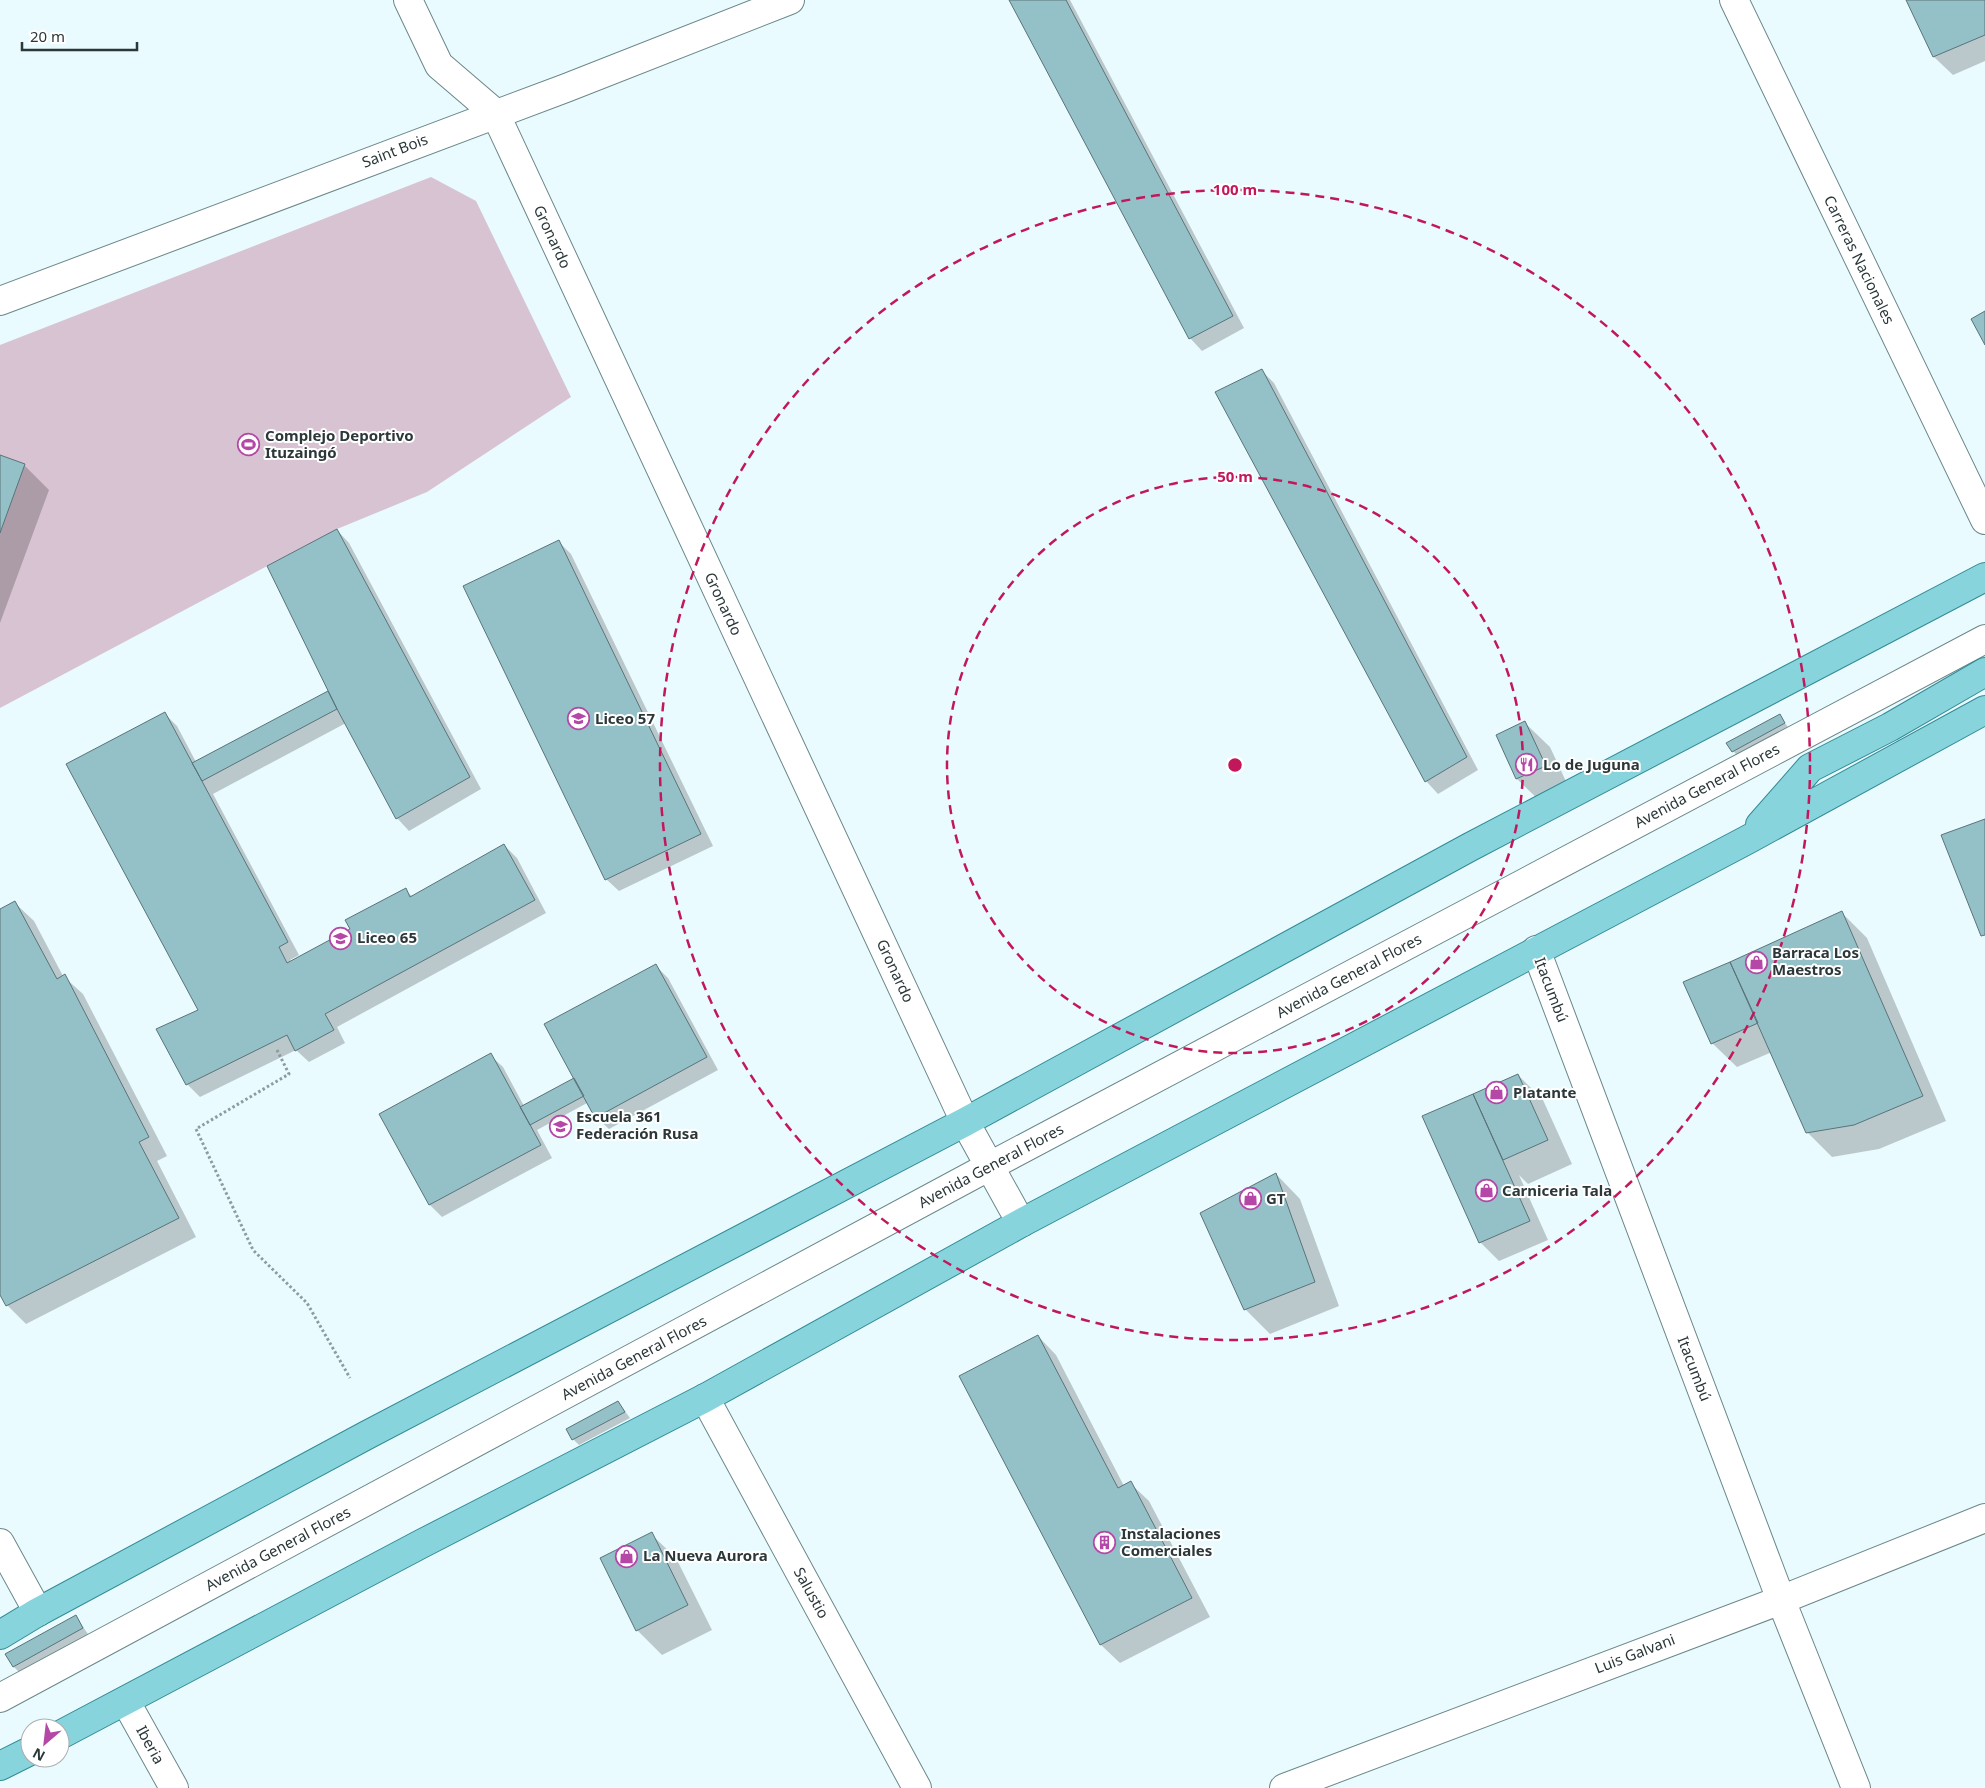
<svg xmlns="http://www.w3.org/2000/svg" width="1985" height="1788" font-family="'Noto Sans',sans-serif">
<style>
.green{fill:#d7c3d2}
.shadow{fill:#0003}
.building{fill:#94c1c8;stroke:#597478}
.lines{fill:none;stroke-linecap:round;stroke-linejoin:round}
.minor-casing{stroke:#6b878a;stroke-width:30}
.major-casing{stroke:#338b95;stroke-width:30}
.path{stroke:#8c9b9e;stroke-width:3;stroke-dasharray:2.5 2.5;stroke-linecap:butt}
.minor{stroke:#fff;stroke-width:28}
.major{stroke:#87d4dd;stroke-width:28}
.ring{fill:none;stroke:#c2185b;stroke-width:2.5;stroke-dasharray:9 6}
.labels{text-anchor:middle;stroke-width:4;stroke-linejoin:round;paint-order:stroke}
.street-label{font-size:15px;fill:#2b3739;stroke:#fff}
.poi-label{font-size:15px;font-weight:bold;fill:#2b3739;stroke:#fff;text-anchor:start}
.centre{fill:#c2185b;stroke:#fff;stroke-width:2.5}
.ring-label{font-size:15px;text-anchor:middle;font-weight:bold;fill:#c2185b;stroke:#fff;stroke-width:4;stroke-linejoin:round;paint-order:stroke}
</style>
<rect width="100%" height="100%" fill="#e9fbfe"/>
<path class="green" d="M431,177L476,201L571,397L427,492L337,529L0,708V345Z"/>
<path class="shadow" d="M1010,0H1070L1244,328L1202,351L1190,338Z
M1908,0H1985V61L1953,75L1934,57Z
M1262,371L1274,383L1478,770L1438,794L1426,781Z
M0,456L25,466L49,490L0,623Z
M337,530L349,543L481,789L409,831L397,818L346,723L213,794L299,955L290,960L292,962L352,930L405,890L413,897L504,845L517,858L546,913L337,1027L345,1043L309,1062L296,1050L200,1097L187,1084L158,1029L199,1011L165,714L177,726L196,762L330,692Z
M559,542L571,554L713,846L619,891L606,879Z
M1780,716L1790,730L1739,757L1733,751Z
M1525,723L1550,747L1570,790L1542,803L1517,779L1497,736Z
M15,903L34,921L63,976L83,994L167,1156L157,1161L196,1237L26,1324L7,1305L0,1292V910Z
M1842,913L1867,938L1946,1121L1879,1149L1832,1157L1807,1132L1772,1052L1737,1067L1712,1043Z
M655,965L668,978L718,1070L609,1129L596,1117L589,1102L537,1130L552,1158L442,1217L430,1205L380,1114L490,1055L503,1067L524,1106L573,1079Z
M1518,1075L1543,1100L1572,1164L1528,1184L1519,1175L1548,1240L1499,1261L1480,1242L1424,1117Z
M1276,1174L1300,1199L1339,1306L1270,1334L1245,1309Z
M1038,1336L1056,1355L1124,1486L1130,1483L1149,1501L1210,1617L1120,1663L1101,1645L961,1376Z
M618,1402L630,1418L579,1445L573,1439L568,1429Z
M651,1534L676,1558L712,1630L662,1655L637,1630Z
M76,1617L88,1634L20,1673L14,1667L7,1655Z"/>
<path class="building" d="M1009,0H1066L1233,316L1189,339Z
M1906,0H1985V35L1933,57Z
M1985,311V345L1971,319Z
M1262,369L1467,757L1425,782L1215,392Z
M0,455L25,464L0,533Z
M337,529L470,777L396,819L337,709L267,566Z
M559,540L701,834L605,880L463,586Z
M328,691L337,709L202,781L192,763Z
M165,712L288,942L279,947L287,963L350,929L345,920L406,888L410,897L504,844L535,900L325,1014L334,1030L295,1051L287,1035L186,1085L156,1029L198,1010L66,764Z
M1780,714L1785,723L1732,752L1726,743Z
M1525,721L1546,766L1516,779L1496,735Z
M1985,819V935L1981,936L1941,835Z
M15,901L57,979L65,974L149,1137L139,1142L179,1218L6,1306L0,1295V909Z
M1842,911L1923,1096L1854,1125L1806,1133L1730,962Z
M1730,962L1758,1023L1711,1044L1683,982Z
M656,964L707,1057L595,1118L544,1024Z
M491,1053L541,1145L429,1205L379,1114Z
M1518,1074L1548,1140L1503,1160L1473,1094Z
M574,1078L584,1096L530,1125L520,1107Z
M1473,1094L1530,1221L1479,1243L1422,1116Z
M1276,1173L1315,1282L1244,1310L1200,1213Z
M1038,1335L1118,1488L1131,1481L1192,1598L1100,1645L959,1376Z
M618,1401L625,1412L572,1440L566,1429Z
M652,1532L688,1605L636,1631L600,1558Z
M76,1615L83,1628L13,1667L5,1654Z"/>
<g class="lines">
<defs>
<path id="minor" d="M408,0L439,65L495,113L965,1122L1021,1223
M1734,0L1985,520
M0,301L566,88L790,0
M1536,950L1781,1600L1856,1788
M705,1398L917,1788
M0,1543L38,1612
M0,1698L990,1166L1985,639
M126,1702L174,1788
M1284,1788L1781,1600L1985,1518"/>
<path id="major" d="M1760,825L1810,768L1890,727L1985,672
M0,1635L38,1612L367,1435L965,1122L1470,847L1985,577
M60,1735L423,1543L705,1398L1021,1223L1747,840L1985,710
M0,1766L30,1751"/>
</defs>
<use href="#minor" class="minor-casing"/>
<use href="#major" class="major-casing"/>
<path class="path" d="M277,1050L289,1074L196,1129L253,1250L307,1303L350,1378"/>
<use href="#minor" class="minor"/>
<use href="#major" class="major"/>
</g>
<g class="ring">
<circle cx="1235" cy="765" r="288"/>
<circle cx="1235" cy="765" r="575"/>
</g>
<defs>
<symbol id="stadium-ring" viewBox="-11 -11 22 22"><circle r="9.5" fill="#fff" stroke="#b548a6" stroke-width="1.5"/><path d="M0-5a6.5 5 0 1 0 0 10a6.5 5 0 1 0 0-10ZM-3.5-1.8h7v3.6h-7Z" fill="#b548a6"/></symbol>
<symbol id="school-ring" viewBox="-11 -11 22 22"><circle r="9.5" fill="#fff" stroke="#b548a6" stroke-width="1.5"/><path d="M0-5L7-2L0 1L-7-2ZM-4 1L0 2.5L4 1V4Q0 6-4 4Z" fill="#b548a6"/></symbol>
<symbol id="restaurant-ring" viewBox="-11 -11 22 22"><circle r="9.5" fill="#fff" stroke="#b548a6" stroke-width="1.5"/><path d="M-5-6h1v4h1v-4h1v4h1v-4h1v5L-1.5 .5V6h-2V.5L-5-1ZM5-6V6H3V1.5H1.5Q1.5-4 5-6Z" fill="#b548a6"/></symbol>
<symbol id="shop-ring" viewBox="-11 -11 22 22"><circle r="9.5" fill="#fff" stroke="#b548a6" stroke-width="1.5"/><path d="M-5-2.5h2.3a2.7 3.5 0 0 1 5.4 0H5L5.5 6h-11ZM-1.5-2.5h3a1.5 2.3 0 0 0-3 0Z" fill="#b548a6"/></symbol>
<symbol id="building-ring" viewBox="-11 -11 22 22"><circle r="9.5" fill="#fff" stroke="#b548a6" stroke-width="1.5"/><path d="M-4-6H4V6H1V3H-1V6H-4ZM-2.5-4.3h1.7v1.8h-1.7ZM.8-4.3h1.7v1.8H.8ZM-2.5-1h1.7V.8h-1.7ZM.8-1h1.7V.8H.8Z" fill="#b548a6"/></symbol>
</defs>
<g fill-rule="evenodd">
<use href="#stadium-ring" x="236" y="432" width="25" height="25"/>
<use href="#school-ring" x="566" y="706" width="25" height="25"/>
<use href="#restaurant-ring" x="1514" y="752" width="25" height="25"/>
<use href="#school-ring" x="328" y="926" width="25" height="25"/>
<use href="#shop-ring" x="1744" y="950" width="25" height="25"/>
<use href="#shop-ring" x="1484" y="1080" width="25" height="25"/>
<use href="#school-ring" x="548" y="1114" width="25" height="25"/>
<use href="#shop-ring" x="1474" y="1178" width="25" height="25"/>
<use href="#shop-ring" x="1238" y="1186" width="25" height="25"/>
<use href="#building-ring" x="1092" y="1530" width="25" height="25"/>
<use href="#shop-ring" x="614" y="1544" width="25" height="25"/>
</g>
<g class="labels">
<g class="street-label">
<text transform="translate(395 151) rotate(-21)" y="5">Saint Bois</text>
<text transform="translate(552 237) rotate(65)" y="5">Gronardo</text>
<text transform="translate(1859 260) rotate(64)" y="5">Carreras Nacionales</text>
<text transform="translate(723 604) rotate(65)" y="5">Gronardo</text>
<text transform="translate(1707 786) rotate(-28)" y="5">Avenida General Flores</text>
<text transform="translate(895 971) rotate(65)" y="5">Gronardo</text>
<text transform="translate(1349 976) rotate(-28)" y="5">Avenida General Flores</text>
<text transform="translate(1551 990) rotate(69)" y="5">Itacumbú</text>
<text transform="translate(991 1166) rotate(-28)" y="5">Avenida General Flores</text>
<text transform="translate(634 1358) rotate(-28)" y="5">Avenida General Flores</text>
<text transform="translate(1694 1369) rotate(69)" y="5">Itacumbú</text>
<text transform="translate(278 1549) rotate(-28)" y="5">Avenida General Flores</text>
<text transform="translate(811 1593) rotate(61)" y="5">Salustio</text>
<text transform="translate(1635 1654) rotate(-21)" y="5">Luis Galvani</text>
<text transform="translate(150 1745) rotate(61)" y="5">Iberia</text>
</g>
<g class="poi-label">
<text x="265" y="441">Complejo Deportivo<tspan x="265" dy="17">Ituzaingó</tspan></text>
<text x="595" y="724">Liceo 57</text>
<text x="1543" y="770">Lo de Juguna</text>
<text x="357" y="943">Liceo 65</text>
<text x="1772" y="958">Barraca Los<tspan x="1772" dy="17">Maestros</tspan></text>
<text x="1513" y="1098">Platante</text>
<text x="576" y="1122">Escuela 361<tspan x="576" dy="17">Federación Rusa</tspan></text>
<text x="1502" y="1196">Carniceria Tala</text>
<text x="1266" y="1204">GT</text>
<text x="1121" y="1539">Instalaciones<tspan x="1121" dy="17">Comerciales</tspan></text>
<text x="643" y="1561">La Nueva Aurora</text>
</g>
</g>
<circle cx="1235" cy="765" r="8" class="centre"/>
<g class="ring-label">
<text x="1235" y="195">100 m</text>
<text x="1235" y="482">50 m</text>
</g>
<g transform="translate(45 1743) rotate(208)"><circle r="24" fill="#ffffff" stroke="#aaafb0"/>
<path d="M0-4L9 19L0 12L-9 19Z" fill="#b548a6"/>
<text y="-8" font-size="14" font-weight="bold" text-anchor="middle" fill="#2b3739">N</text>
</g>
<path d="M22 42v8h115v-8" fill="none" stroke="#2b3739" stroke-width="2.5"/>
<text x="30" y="42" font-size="15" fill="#2b3739" stroke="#ffffff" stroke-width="4" paint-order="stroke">20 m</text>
</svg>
